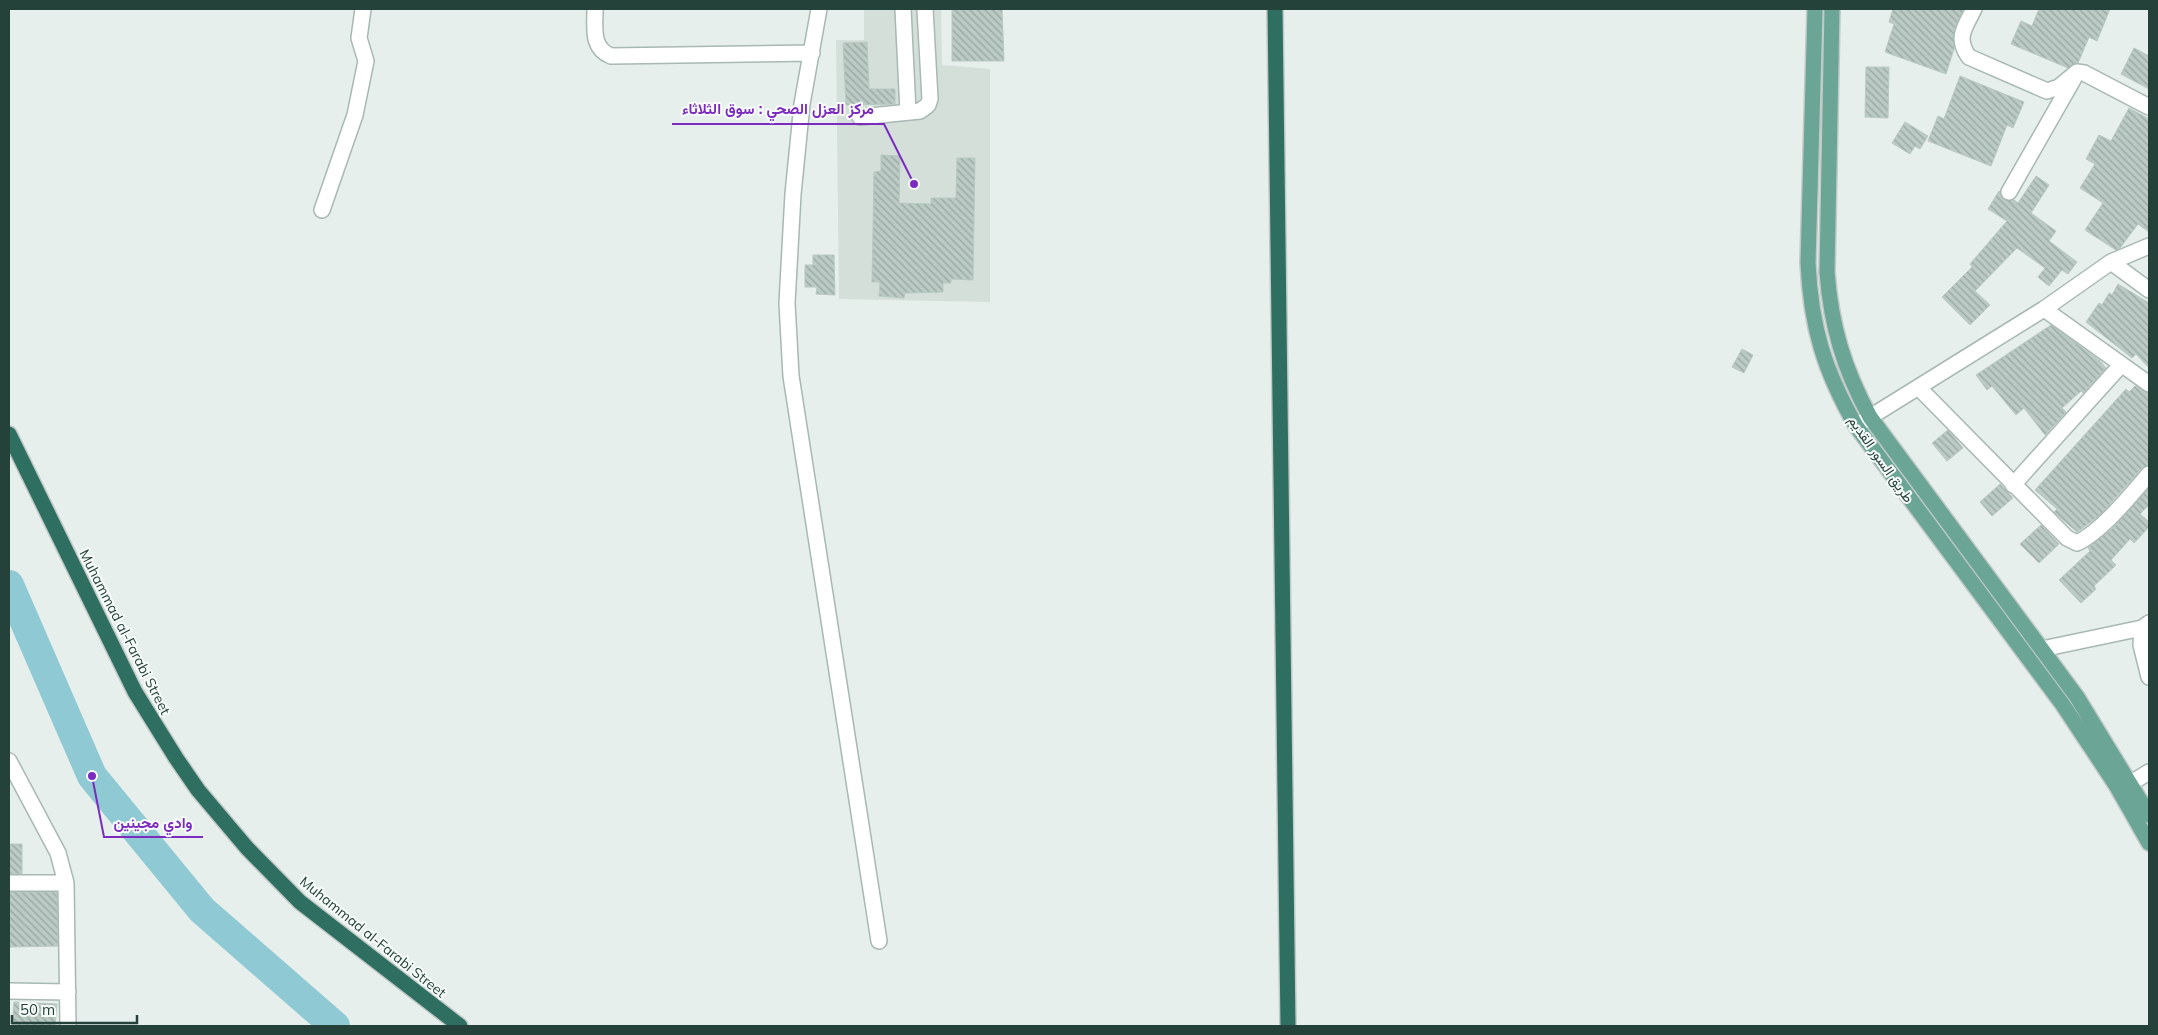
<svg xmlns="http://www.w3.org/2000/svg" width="2158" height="1035" font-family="Mulish,Vazirmatn,sans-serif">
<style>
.built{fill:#d4dfda}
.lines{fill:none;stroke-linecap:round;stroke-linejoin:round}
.river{stroke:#8ec9d4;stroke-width:30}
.building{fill:url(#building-back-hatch);stroke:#b8c9c2}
.minor-casing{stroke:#a8b8b2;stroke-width:18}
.major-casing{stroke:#c2cac8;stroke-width:18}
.highway-casing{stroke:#c2cac8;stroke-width:18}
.minor{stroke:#fff;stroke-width:15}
.major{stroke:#6aa596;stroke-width:15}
.highway{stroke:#2f6f62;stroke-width:15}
.labels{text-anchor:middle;stroke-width:4;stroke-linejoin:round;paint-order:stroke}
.street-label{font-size:14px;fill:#24423a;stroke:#f7fbf9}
.leader{fill:none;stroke:#7b2cbf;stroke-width:2}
.callout-dot{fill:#7b2cbf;stroke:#f7fbf9;stroke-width:2}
.callout-label{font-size:15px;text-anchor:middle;font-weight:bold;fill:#7b2cbf;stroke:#f7fbf9;stroke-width:4;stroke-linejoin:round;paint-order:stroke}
</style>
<defs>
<pattern id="building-back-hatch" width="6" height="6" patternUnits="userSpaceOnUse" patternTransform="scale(1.25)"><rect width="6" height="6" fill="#bbcac4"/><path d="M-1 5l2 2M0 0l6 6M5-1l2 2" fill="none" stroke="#98a6a0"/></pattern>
</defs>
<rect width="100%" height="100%" fill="#e6efeb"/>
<path class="built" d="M864,9H941L942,65L990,69V302L839,299L836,40H864Z"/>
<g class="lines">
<path class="river" d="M9,585L92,776L202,910L335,1026"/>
</g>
<path class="building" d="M952,9H1002L1004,61H952Z
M1893,9H1964L1954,30V49L1946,74L1885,52L1894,24L1889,22Z
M2039,9H2110L2097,41L2089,37L2078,63L2068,68L2011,44L2021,21L2032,26Z
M867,42L869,89H895V104L846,105L843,43Z
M2134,48L2149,56V89L2121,74Z
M1866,67H1889L1888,118L1865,117Z
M1960,76L2024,102L2013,128L2007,125L1991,166L1928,141L1938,116L1944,119Z
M2129,108L2149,119V232L2138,224L2120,248L2116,250L2085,230L2103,203L2080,188L2095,164L2086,159L2099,135L2111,141Z
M1905,122L1928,136L1920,149L1915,146L1910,154L1892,143Z
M881,155L900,156L899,203L931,204V198H956L957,158H975L973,280L951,279V283H943V292L905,293L904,298L879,296L880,282H872L874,172L881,171Z
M2036,176L2049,185L2031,213L2056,231L2049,241L2077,262L2068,274L2062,270L2049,286L2038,277L2045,268L2017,248L1975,291L1990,305L1970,325L1942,297L1972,267L1970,264L2007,221L1988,209L1999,191L2004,200H2014L2018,203Z
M813,255H834L835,295L816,294L817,287H805V265H813Z
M2118,284L2149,303V368L2136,354L2132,358L2086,322L2099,303L2102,305L2109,293L2112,295Z
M2051,325L2100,361L2106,368L2083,393L2081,391L2062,408L2066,412L2045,435L2024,408L2016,415L1992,386L1987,390L1976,375Z
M1742,349L1753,355L1744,373L1732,367Z
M2135,386L2149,393V465L2142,468L2100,515L2077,532L2054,512L2057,509L2035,490L2126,389L2129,392Z
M1948,430L1963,448L1947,461L1932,443Z
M2000,484L2013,498L1992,516L1980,502Z
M2149,488V505L2140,514L2149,522V527L2134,543L2130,539L2111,560L2116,565L2094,586L2096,589L2081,603L2059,580L2090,551L2088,548L2113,528Z
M2041,525L2059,544L2039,563L2020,544Z
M9,844H22V874H9Z
M9,892H57L58,946L9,947Z
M14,1002L57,1004L55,1026H12Z"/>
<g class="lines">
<defs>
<path id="minor" d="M595,9C595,28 591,48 611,56L812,53
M819,9L802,104L793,194L787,303L791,376L879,941
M903,9L908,112
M1974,9C1965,27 1955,38 1969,57L2047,91L2059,87L2077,72L2084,73L2149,107
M860,117L920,111L928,105L930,99L925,9
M2009,192L2074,78
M322,210L355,115L366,61L359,38L363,9
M2111,262L2149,290
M2044,309L2149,384
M1919,388L2067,538L2077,543C2102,531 2131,495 2149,474
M1859,424L2044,309L2111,262L2149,246
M2013,485L2121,365
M2149,623L2142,628L2141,645L2149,677
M2042,649L2142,628
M9,761L58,853L66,883L68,1026
M2131,783L2149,772
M9,883H66
M9,991L68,992"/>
<path id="major" d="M1815,9L1808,263C1811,327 1824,370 1856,426L2063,705L2116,785L2149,843
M1832,9L1827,272C1831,326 1844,369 1870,417L2077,697L2149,815"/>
<path id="highway" d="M1275,9L1288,1026
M9,434L135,692L176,758L198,790L247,848L300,902L460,1026"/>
</defs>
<use href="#minor" class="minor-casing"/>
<use href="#major" class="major-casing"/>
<use href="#highway" class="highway-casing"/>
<use href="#minor" class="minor"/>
<use href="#major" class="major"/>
<use href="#highway" class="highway"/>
</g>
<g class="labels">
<g class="street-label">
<text transform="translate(1881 459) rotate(55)" y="5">طريق السور القديم</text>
<text transform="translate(125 632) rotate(63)" y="5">Muhammad al-Farabi Street</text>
<text transform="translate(373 937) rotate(39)" y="5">Muhammad al-Farabi Street</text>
</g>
</g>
<path class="leader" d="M914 184L884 124H672M92 776L104 837H203"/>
<g class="callout-dot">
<circle cx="914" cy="184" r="5"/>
<circle cx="92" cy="776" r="5"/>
</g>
<g class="callout-label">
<text x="778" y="114">مركز العزل الصحي : سوق الثلاثاء</text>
<text x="153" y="828">وادي مجينين</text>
</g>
<rect width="2158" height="1035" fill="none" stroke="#24423a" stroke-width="20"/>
<path d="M12 1015v8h125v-8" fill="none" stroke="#24423a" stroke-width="2.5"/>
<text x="20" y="1015" font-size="15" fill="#24423a" stroke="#f7fbf9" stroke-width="4" paint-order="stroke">50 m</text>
</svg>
